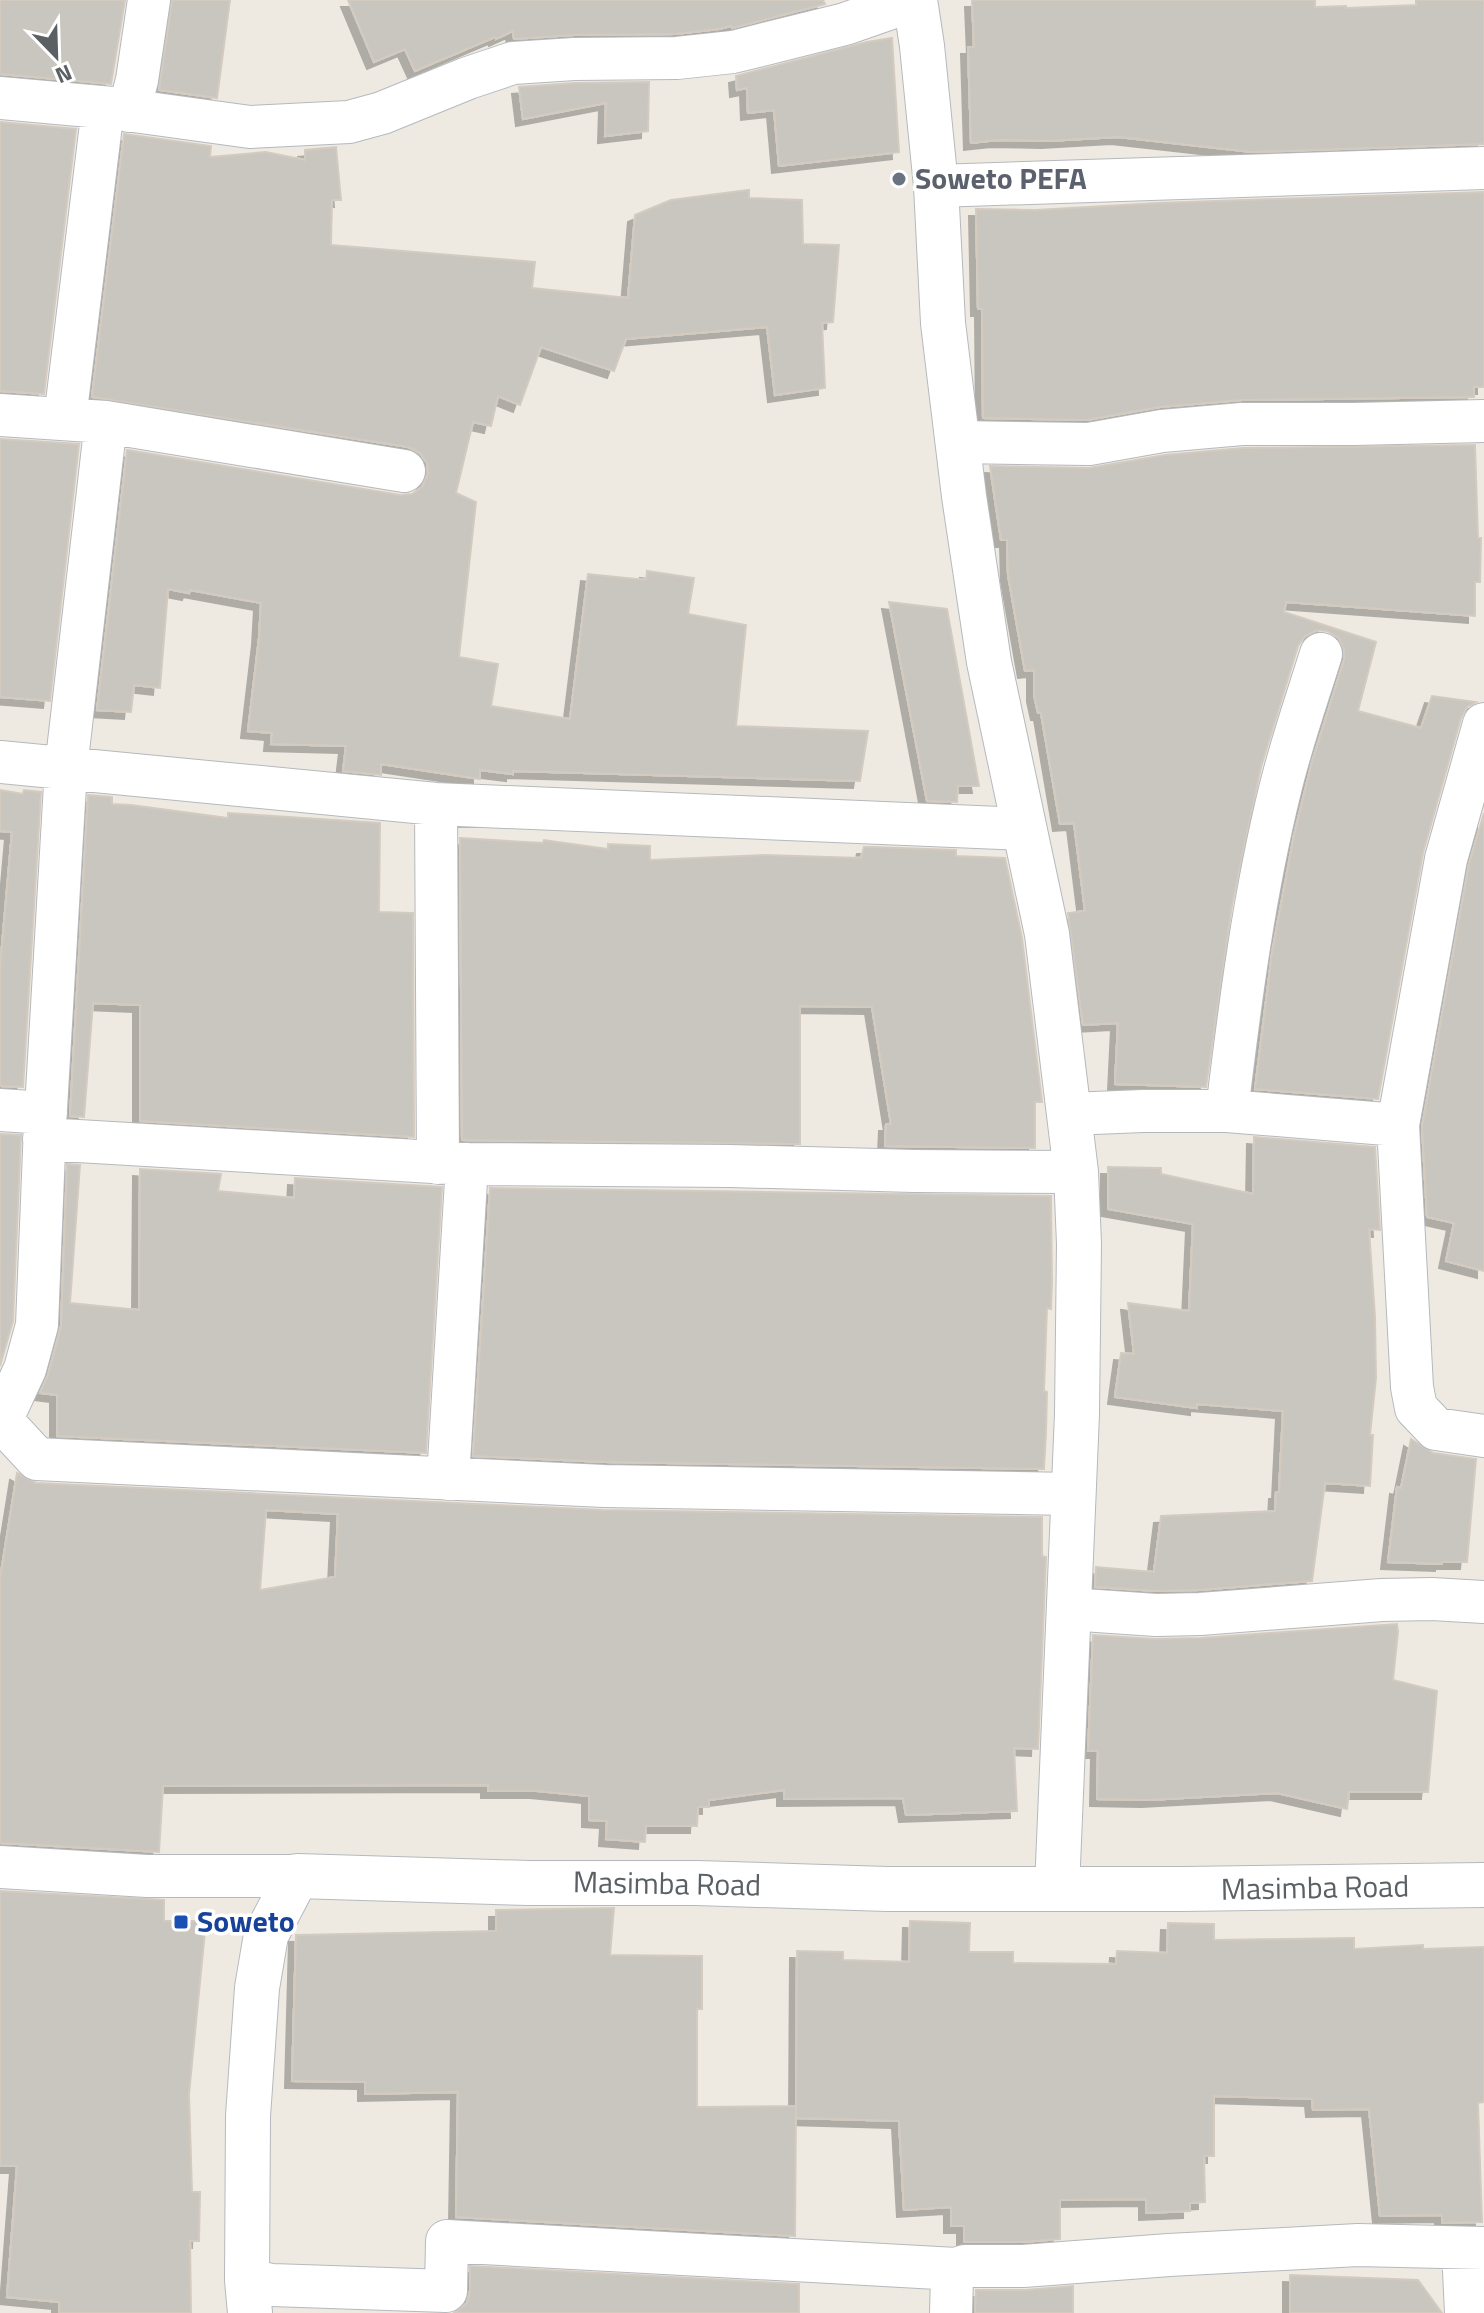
<svg xmlns="http://www.w3.org/2000/svg" width="1484" height="2313" font-family="'Titillium Web',sans-serif">
<style>
.building{fill:#c9c5bf;stroke:#d4cbc0;stroke-width:2;fill-rule:evenodd;filter:url(#shadow)}
.lines{fill:none;stroke-linecap:round;stroke-linejoin:round}
.minor-casing{stroke:#b5b9be;stroke-width:44}
.tertiary-casing{stroke:#b5b9be;stroke-width:46}
.minor{stroke:#fff;stroke-width:42}
.tertiary{stroke:#fff;stroke-width:44}
.worship-dot{fill:#6b7280;stroke:#fff;stroke-width:3}
.transit-dot{fill:#1a4fb4;stroke:#fff;stroke-width:3}
.labels{text-anchor:middle;stroke-width:7;stroke-linejoin:round;paint-order:stroke}
.worship-label{font-size:30px;font-weight:bold;fill:#5b616d;stroke:#fff;text-anchor:start}
.street-label{font-size:30px;fill:#5a6064;stroke:#fff}
.transit-label{font-size:30px;font-weight:bold;fill:#164399;stroke:#fff;text-anchor:start}
</style>
<defs>
<filter id="shadow"><feDropShadow dx="-7" dy="7" stdDeviation="0" flood-color="#0004"/></filter>
</defs>
<rect width="100%" height="100%" fill="#eeeae2"/>
<path class="building" d="M0,0H125L111,84L0,74Z
M172,0H230L217,98L159,90Z
M348,0H823L825,4L732,28L731,26L719,29L676,34L574,35L514,39L513,31L496,39L495,37L415,71L405,49L374,62Z
M972,0H1315V7L1346,6V8L1416,5V0H1484V144L1252,152L1118,137L1048,141L998,140L971,143L968,47H974Z
M892,38L899,152L779,166L774,110L748,113L747,88L737,90L736,76L867,42Z
M649,82L648,131L605,136L606,103L523,119L519,87L575,83Z
M0,122L76,129L44,394L0,391Z
M124,134L211,146L210,157L266,152L305,160V150L336,147L341,200H332L331,245L535,262L532,288L628,298L635,215L671,200L749,190V198L802,200L803,244L839,245L833,322L822,323L825,388L775,395L767,327L626,339L614,371L541,347L520,405L498,396L491,426L473,422L456,493L476,502L459,657L498,664L491,706L570,719L588,574L646,580L647,571L694,578L688,614L746,625L736,726L868,731L860,781L513,771V774L480,770V779L381,764V775L343,771L346,746L271,744L272,733L248,731L259,638L261,603L190,590L189,593L168,589L160,688L134,685L131,712L97,710L127,450L400,495L412,494L422,487L428,474L427,463L420,453L408,447L92,397Z
M1484,192V387H1474V397L1242,400L1160,407L1087,420L983,418L982,309H978L976,209L1036,210L1157,203Z
M0,439L79,444L50,701L0,697Z
M1475,445L1478,538H1481L1480,582H1475V616L1286,602L1284,612L1376,642L1358,711L1421,728L1432,696L1476,702L1467,707L1461,718L1423,853L1378,1099L1255,1089L1272,953L1294,835L1312,762L1344,660V650L1339,638L1327,631L1317,630L1305,636L1298,646L1261,767L1232,905L1206,1087L1115,1084L1118,1023L1083,1025L1068,913L1085,911L1074,823L1060,824L1041,713H1038L1034,695V670L1025,671L1008,575L1007,540H1001L990,466L1089,468L1165,455L1243,448Z
M889,602L947,609L979,786H958L957,802L927,801Z
M0,790L23,794L24,790L41,792L23,1087L0,1086V968L12,832L0,831Z
M88,795L112,797V804L131,805L228,818V813L380,823L379,912L413,913L414,1137L140,1121V1005L93,1003L84,1117L70,1116Z
M1484,813V1271L1446,1261L1454,1223L1427,1217L1422,1127L1469,864Z
M460,838L543,843L544,840L608,849V844L650,846V860L765,855L861,858L864,847H872L956,850V856L1005,858L1022,938L1042,1102H1035V1148L885,1146L886,1124H891L872,1007L800,1006V1144L462,1140Z
M0,1134L21,1135L13,1321L0,1366Z
M1254,1137L1375,1147L1380,1230L1369,1229L1375,1317L1376,1378L1370,1435H1373L1370,1486L1325,1483L1312,1581L1199,1590L1157,1591L1095,1587L1096,1567L1154,1572L1161,1516L1275,1511L1276,1492H1279L1283,1411L1197,1404V1408L1115,1397L1121,1353L1134,1354L1128,1303L1189,1311L1193,1224L1108,1209V1167L1161,1168V1174L1253,1194Z
M67,1164L80,1165L70,1303L139,1310L140,1169L221,1174L218,1191L294,1198L295,1178L442,1187L426,1453L57,1436V1395L40,1393L48,1375L61,1326Z
M490,1188L1051,1196L1052,1281L1051,1309L1047,1308L1044,1391L1047,1392L1046,1432L1044,1469L605,1462L473,1456Z
M1411,1439L1433,1453L1476,1459L1467,1562H1442V1564L1388,1562L1397,1487L1401,1488Z
M17,1473L36,1483L603,1510L1042,1517V1556L1046,1557L1038,1749L1014,1748L1017,1811L906,1815L903,1798L784,1799V1790L709,1800V1807H698L697,1826H646L645,1842L606,1839L607,1821L589,1820V1796L537,1791H488V1785L163,1786L159,1852L0,1843V1579ZM266,1510L338,1514L335,1577L260,1590Z
M1397,1624L1398,1632L1393,1680L1437,1691L1428,1792H1349L1347,1809L1277,1793L1148,1800L1097,1799L1098,1751H1088L1093,1635L1154,1639L1201,1638Z
M0,1891L164,1900V1921H206L189,2094L192,2192H200L199,2241H190L191,2313H59V2302L7,2297L17,2166H0Z
M614,1908L610,1955L702,1956V2009H697V2107L796,2106L795,2236L456,2217L458,2092L365,2094V2082L292,2081L296,1935L496,1931V1910Z
M910,1921L970,1923L969,1952H1013V1963L1116,1964L1117,1951L1167,1953L1168,1923L1214,1924V1940L1354,1938V1949L1423,1945V1949L1484,1947V2102L1478,2103L1482,2222L1442,2223V2215L1380,2216L1369,2109L1313,2110L1312,2099L1214,2096V2156H1204L1205,2202L1190,2203V2211L1146,2213V2199L1060,2200V2239L1022,2242H964V2226H951V2207L904,2210L899,2121L796,2118L797,1951L843,1952V1960L909,1962Z
M470,2266L799,2284V2313H454L467,2303L470,2291Z
M1290,2275L1418,2280L1442,2313H1290Z
M1073,2286V2313H975L976,2290H1025Z"/>
<g class="lines">
<defs>
<path id="minor" d="M0,98L112,108L250,127L349,122L382,113L468,78L513,63L574,59L677,58L733,52L845,24L914,0
M129,111L137,80L149,0
M936,186L1484,168
M0,415L106,422L404,471
M65,419L103,108
M957,442L1089,444L1162,431L1242,424H1354L1484,421
M1321,654C1307,699 1291,744 1280,790C1254,895 1240,1003 1227,1111L1398,1125
M1484,724L1446,859L1398,1125L1412,1387L1416,1408L1436,1429L1484,1436
M0,762L436,804L1024,829
M436,804L438,1163
M0,1110L46,1113
M1069,1114L1143,1111H1227
M44,1139L467,1164L730,1166L914,1171L1076,1172
M0,1413L6,1410L25,1369L37,1325L45,1126L66,768L106,422
M0,1419L37,1459L604,1486L1074,1494
M448,1479L467,1164
M1068,1609L1156,1615L1200,1614L1382,1600L1432,1599L1484,1602
M0,1867L147,1876H297
M1463,2249L1466,2313
M247,2280L272,2285L446,2291L447,2241L956,2269
M951,2313L952,2277L956,2269L965,2266H1023L1169,2255L1358,2245L1484,2248"/>
<path id="tertiary" d="M915,0L922,46L936,186L943,323L964,496L989,662L1047,934L1076,1172L1079,1244L1077,1414L1057,1888
M250,2313L247,2280L248,2116L257,1988L266,1935L297,1876L529,1883H697L887,1889H1183L1484,1885"/>
</defs>
<use href="#minor" class="minor-casing"/>
<use href="#tertiary" class="tertiary-casing"/>
<use href="#minor" class="minor"/>
<use href="#tertiary" class="tertiary"/>
</g>
<circle class="worship-dot" cx="899" cy="179" r="8"/>
<rect class="transit-dot" x="173" y="1914" width="16" height="16" rx="4"/>
<g class="labels">
<g class="worship-label">
<text x="915" y="189">Soweto PEFA</text>
</g>
<g class="street-label">
<text transform="translate(667 1884) rotate(1)" y="10">Masimba Road</text>
<text transform="translate(1315 1888) rotate(-1)" y="10">Masimba Road</text>
</g>
<g class="transit-label">
<text x="197" y="1932">Soweto</text>
</g>
</g>
<g transform="translate(56 56) rotate(157)" stroke="#ffffff" stroke-width="6" paint-order="stroke">
<path d="M0-6L14 30L0 20L-14 30Z" fill="#5a6064"/>
<text y="-12" font-size="22" font-weight="bold" text-anchor="middle" fill="#5a6064">N</text>
</g>
</svg>
